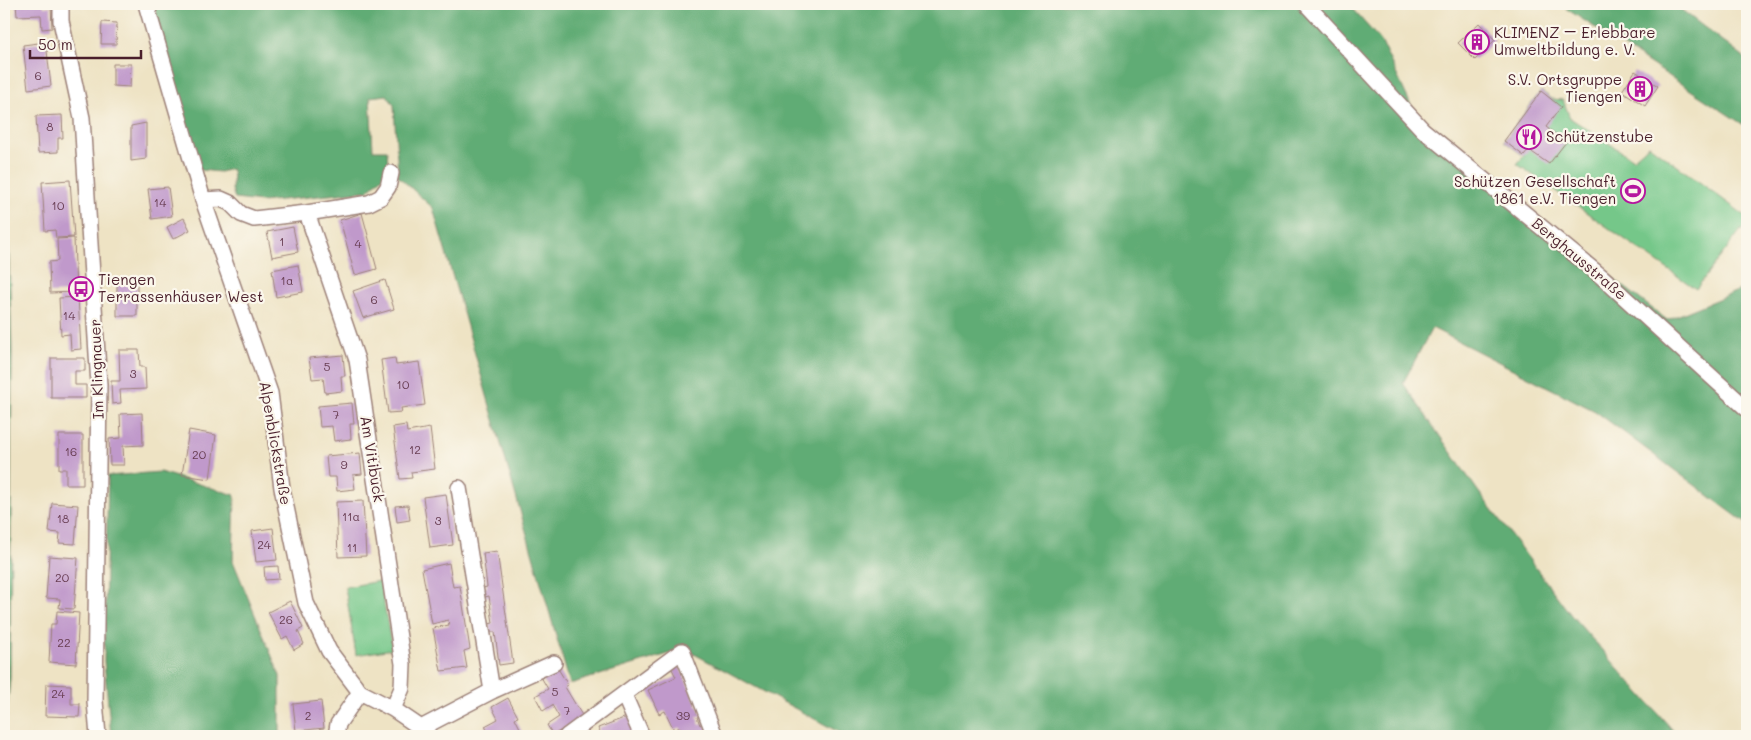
<svg xmlns="http://www.w3.org/2000/svg" width="1751" height="740" font-family="Mali,sans-serif">
<style>
.green{fill:#75c789;stroke:#60735a}
.forest{fill:#60ac75;stroke:#556650}
.building{fill:#c099cb}
.lines{fill:none;stroke-linecap:round;stroke-linejoin:round}
.minor-casing{stroke:#9c8178;stroke-width:18}
.minor{stroke:#fff;stroke-width:15}
.labels{text-anchor:middle;stroke-width:4.5;stroke-linejoin:round;paint-order:stroke}
.number-label{font-size:12px;fill:#683e53}
.poi-label{font-size:15px;fill:#4a1f2b;stroke:#fbf7ec;text-anchor:start}
.street-label{font-size:15px;fill:#4a1f2b;stroke:#fbf7ec}
</style>
<rect width="100%" height="100%" fill="#fbf7ec"/>
<filter id="ink" filterUnits="userSpaceOnUse"><feTurbulence type="fractalNoise" baseFrequency=".02" numOctaves="2"/><feDisplacementMap in="SourceGraphic" scale="10" xChannelSelector="R" yChannelSelector="G"/><feConvolveMatrix kernelMatrix="1 2 1 2 8 2 1 2 1" color-interpolation-filters="sRGB"/></filter>
<filter id="wash" filterUnits="userSpaceOnUse"><feTurbulence type="fractalNoise" baseFrequency=".0096" numOctaves="4" result="noise"/><feDisplacementMap in="SourceGraphic" scale="20" xChannelSelector="R" yChannelSelector="G"/><feGaussianBlur stdDeviation="1.12" result="paint"/><feColorMatrix in="noise" values="0 0 0 0 0 0 0 0 0 0 0 0 0 0 0 0 0 1.4 0 .05"/><feComposite in="paint" operator="in"/></filter>
<g filter="url(#wash)">
<rect width="100%" height="100%" fill="#eee3c4"/>
<path class="green" d="M1541,91L1552,99L1563,100L1570,118L1633,159L1649,145L1747,217V222L1696,289L1517,164L1524,156L1504,141Z
M380,581L392,649L356,655L345,587Z"/>
<path class="forest" d="M153,4H1348L1381,41L1423,131L1667,320L1747,287V524L1595,411L1432,328L1403,383L1478,491L1571,615L1678,736H846L685,649L570,684L433,208L398,176L394,105L387,95L370,97L373,150H387L388,168L384,176L367,191L261,202L235,199L232,189L233,172L231,169L220,172L200,170Z
M1559,4H1674L1747,60V127Z
M4,101L12,350L10,678L5,736Z
M160,472L235,495L233,561L280,676V736H111L104,661L108,476Z"/>
<g id="blocks">
<path class="building" d="M16,4H43L44,7L51,6L52,28L42,29L41,15L17,16Z
M102,22L117,23L116,44H101Z
M1479,23L1495,40L1475,60L1458,43Z
M46,42L51,86L28,89L23,45Z
M113,64H131L130,87L113,86Z
M1635,71L1658,86L1645,106L1622,91Z
M1541,91L1561,107L1546,127L1566,142L1549,164L1529,150L1524,156L1504,141Z
M62,115L63,138H58V152L38,153L36,116Z
M146,123V159L131,161V126Z
M70,180L74,237L56,238L55,230L45,231L42,182Z
M168,187L172,216L152,219L148,189Z
M362,213L377,269L355,275L340,220Z
M184,218L190,230L173,239L167,227Z
M293,227L298,252L272,257L267,232Z
M74,238L76,292L50,293L49,262L58,261L57,239Z
M298,265L303,292L276,297L272,270Z
M385,280L394,309L363,318L353,291Z
M117,282H137V316H117Z
M78,297L81,349L71,350L70,334L61,335L59,298Z
M119,350H139L140,367H145L146,389L120,390L121,403L112,404L111,381H120Z
M343,355L345,376H341L342,391L325,393L323,378L312,379L309,358Z
M51,358H85V371H75V385H86V398H51Z
M395,358L396,365L419,362L425,405L401,408L402,412L388,413L381,360Z
M352,403L354,424H350L351,439L334,441L332,426L320,427L318,406Z
M142,413L143,445L123,446L124,465H110L109,439L121,438L120,414Z
M406,425L407,432L430,428L435,469L411,472L412,478L400,479L393,427Z
M189,430L216,435L210,479L182,475Z
M59,435H83V485H66V469H59Z
M360,453L362,474L353,475L355,489L337,491L336,477H328L326,456Z
M446,494L453,545L430,548L423,497Z
M363,501L366,556L338,557L336,502Z
M52,503L78,505L75,544L59,543L60,533L49,532Z
M408,505L410,520L397,522L395,506Z
M273,528L277,560L256,562L252,531Z
M497,551L513,663L499,665L495,632H490L489,624L493,623L489,596L485,597L483,588L487,587L483,553Z
M49,556L78,558L74,609L59,608L60,599L46,598Z
M449,563L453,587L460,586L470,649L464,651L467,668L441,671L433,628L449,625L448,620L432,624L422,569Z
M278,566L279,579L265,580L264,567Z
M290,601L303,628L298,631L304,644L294,650L287,636L282,639L268,612Z
M57,611L79,613L76,664L49,662L51,624H56Z
M678,663L702,715L697,717L700,725L705,723L711,736H675L683,733L680,727L674,730L665,711L659,714L648,690L676,677L671,667Z
M557,667L568,685L565,687L583,717L553,735L547,725L559,717L552,705L543,711L535,696L548,689L541,677Z
M46,684L71,685V704H80L79,717L45,716Z
M508,698L518,717L515,718L524,736H502L500,733L495,736H490L485,726L498,719L492,707Z
M321,701L324,728L296,731L293,704Z
M629,716L638,736H602L598,728Z"/>
</g>
</g>
<g filter="url(#ink)">
<use href="#blocks" fill-opacity="0" stroke="#9c8178" stroke-width="1"/>
<g class="lines">
<defs>
<path id="minor" d="M61,4V21L82,118L99,385L95,701L98,736
M146,4L203,200L270,393L282,488L306,603L329,651L360,692L393,709L421,728L429,736
M1306,4L1423,130L1602,277L1747,409
M203,200L221,199L230,203L241,214L254,219L307,213L369,203L381,197L388,187L391,173
M307,213L357,360L403,664L402,688L393,709
M459,488L492,691
M624,695L642,736
M421,728L492,691L554,663
M336,736L338,724L360,692
M567,736L682,651L715,736"/>
</defs>
<use href="#minor" class="minor-casing"/>
<use href="#minor" class="minor"/>
</g>
</g>
<defs>
<symbol id="building-ring" viewBox="-11 -11 22 22"><circle r="9.5" fill="#fbf7ec" stroke="#b5179e" stroke-width="1.5"/><path d="M-4-6H4V6H1V3H-1V6H-4ZM-2.5-4.3h1.7v1.8h-1.7ZM.8-4.3h1.7v1.8H.8ZM-2.5-1h1.7V.8h-1.7ZM.8-1h1.7V.8H.8Z" fill="#b5179e"/></symbol>
<symbol id="restaurant-ring" viewBox="-11 -11 22 22"><circle r="9.5" fill="#fbf7ec" stroke="#b5179e" stroke-width="1.5"/><path d="M-5-6h1v4h1v-4h1v4h1v-4h1v5L-1.5 .5V6h-2V.5L-5-1ZM5-6V6H3V1.5H1.5Q1.5-4 5-6Z" fill="#b5179e"/></symbol>
<symbol id="stadium-ring" viewBox="-11 -11 22 22"><circle r="9.5" fill="#fbf7ec" stroke="#b5179e" stroke-width="1.5"/><path d="M0-5a6.5 5 0 1 0 0 10a6.5 5 0 1 0 0-10ZM-3.5-1.8h7v3.6h-7Z" fill="#b5179e"/></symbol>
<symbol id="bus-ring" viewBox="-11 -11 22 22"><circle r="9.5" fill="#fbf7ec" stroke="#b5179e" stroke-width="1.5"/><path d="M-5-6H5V4H4V6H2V4H-2V6H-4V4H-5ZM-3.5-4V0h7V-4ZM-3.5 1.2v1.5H-2V1.2ZM2 1.2v1.5H3.5V1.2Z" fill="#b5179e"/></symbol>
</defs>
<g fill-rule="evenodd">
<use href="#building-ring" x="1463" y="28" width="28" height="28"/>
<use href="#building-ring" x="1626" y="75" width="28" height="28"/>
<use href="#restaurant-ring" x="1515" y="123" width="28" height="28"/>
<use href="#stadium-ring" x="1619" y="177" width="28" height="28"/>
<use href="#bus-ring" x="67" y="275" width="28" height="28"/>
</g>
<g class="labels">
<g class="number-label">
<text x="38" y="80">6</text>
<text x="50" y="131">8</text>
<text x="160" y="207">14</text>
<text x="58" y="210">10</text>
<text x="282" y="246">1</text>
<text x="358" y="248">4</text>
<text x="287" y="285">1a</text>
<text x="374" y="304">6</text>
<text x="69" y="320">14</text>
<text x="327" y="371">5</text>
<text x="133" y="378">3</text>
<text x="403" y="389">10</text>
<text x="336" y="419">7</text>
<text x="415" y="454">12</text>
<text x="71" y="456">16</text>
<text x="199" y="459">20</text>
<text x="344" y="469">9</text>
<text x="351" y="521">11a</text>
<text x="63" y="523">18</text>
<text x="438" y="525">3</text>
<text x="264" y="549">24</text>
<text x="352" y="552">11</text>
<text x="62" y="582">20</text>
<text x="286" y="624">26</text>
<text x="64" y="647">22</text>
<text x="555" y="696">5</text>
<text x="58" y="698">24</text>
<text x="567" y="715">7</text>
<text x="308" y="720">2</text>
<text x="683" y="720">39</text>
</g>
<g class="poi-label">
<text x="1494" y="38">KLIMENZ – Erlebbare<tspan x="1494" dy="17">Umweltbildung e. V.</tspan></text>
<text x="1622" y="85" text-anchor="end">S.V. Ortsgruppe<tspan x="1622" dy="17">Tiengen</tspan></text>
<text x="1546" y="142">Schützenstube</text>
<text x="1616" y="187" text-anchor="end">Schützen Gesellschaft<tspan x="1616" dy="17">1861 e.V. Tiengen</tspan></text>
<text x="98" y="285">Tiengen<tspan x="98" dy="17">Terrassenhäuser West</tspan></text>
</g>
<g class="street-label">
<text transform="translate(1579 259) rotate(40)" y="5">Berghausstraße</text>
<text transform="translate(97 369) rotate(-92)" y="5">Im Klingnauer</text>
<text transform="translate(275 443) rotate(80)" y="5">Alpenblickstraße</text>
<text transform="translate(372 459) rotate(81)" y="5">Am Vitibuck</text>
</g>
</g>
<rect width="1751" height="740" fill="none" stroke="#fbf7ec" stroke-width="20"/>
<path d="M30 50v8h111v-8" fill="none" stroke="#4a1f2b" stroke-width="2.5"/>
<text x="38" y="50" font-size="15" fill="#4a1f2b" stroke="#fbf7ec" stroke-width="4" paint-order="stroke">50 m</text>
</svg>
